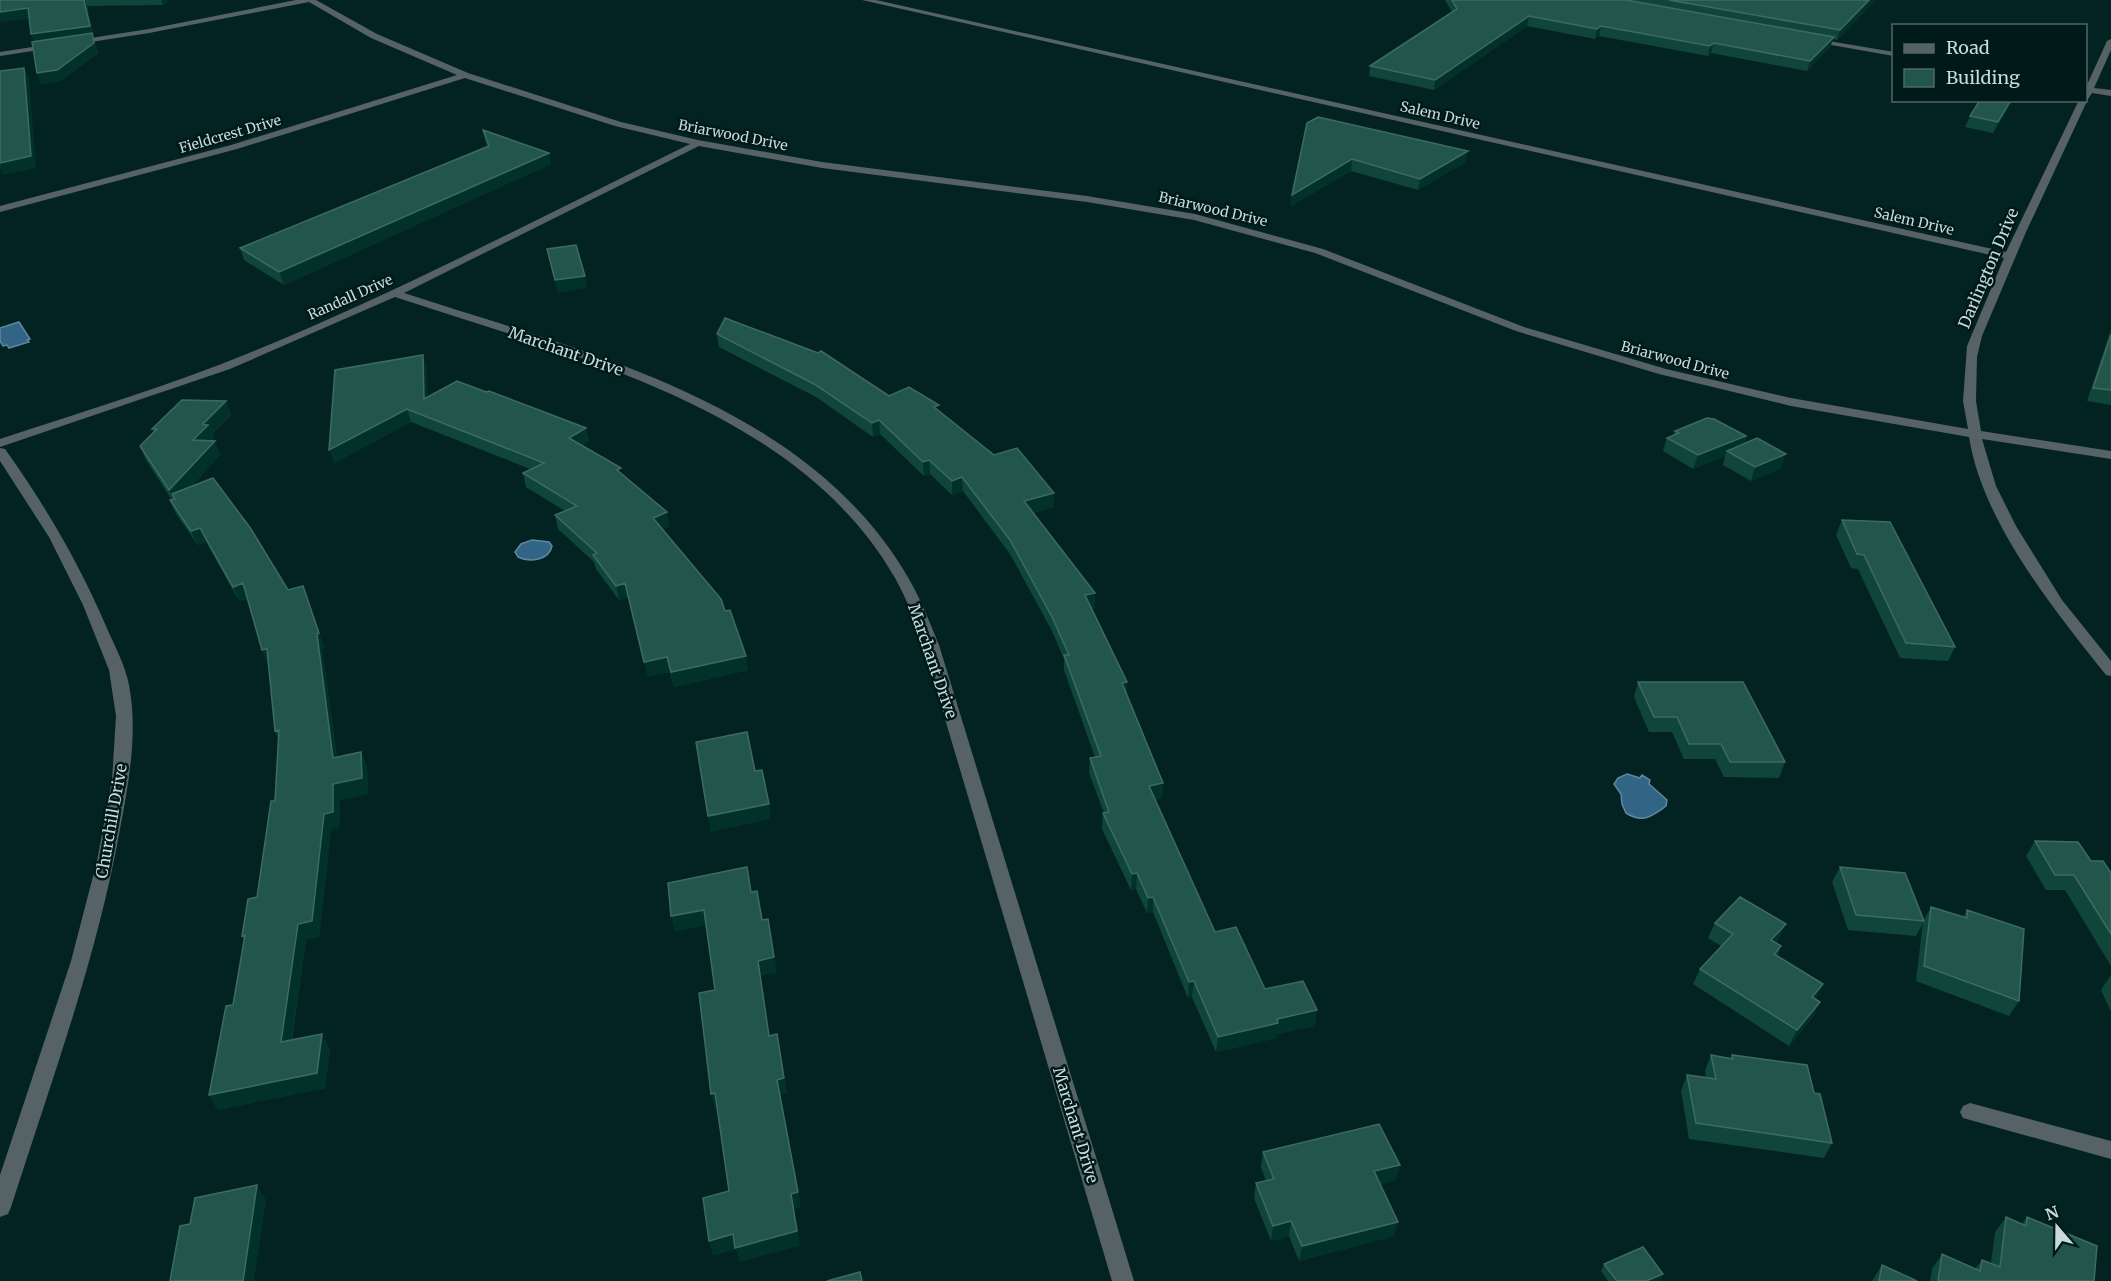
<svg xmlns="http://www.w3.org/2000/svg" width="2111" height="1281" font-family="Merriweather,serif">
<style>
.water{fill:#326485;stroke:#5f879e;stroke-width:1.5}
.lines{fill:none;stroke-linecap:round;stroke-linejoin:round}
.street{fill:#566266;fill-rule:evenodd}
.wall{fill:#0f4639}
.shaded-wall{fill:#023129}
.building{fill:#23564a;stroke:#3d6b61;stroke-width:1.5}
.labels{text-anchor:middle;stroke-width:5;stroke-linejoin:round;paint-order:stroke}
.far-street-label{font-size:14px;fill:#c9dad9;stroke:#001a1a}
.street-label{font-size:16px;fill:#c9dad9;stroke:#001a1a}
</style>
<rect width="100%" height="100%" fill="#032323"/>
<path class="water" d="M19,322L30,339L27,340L29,342L9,348L7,345L3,346L0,341V328Z
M532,540L549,542L552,546C549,560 530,563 518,557L515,552L521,544Z
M1627,774L1640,778L1642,775L1650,780L1649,784L1667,800L1666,806C1652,816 1643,824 1626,813L1622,804L1621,794L1614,784L1618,778Z"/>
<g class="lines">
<path class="street" d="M296,0H316L377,34L468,73L621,122L698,140L822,162L1087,196L1195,214L1323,249L1524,327L1666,369L1791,398L1968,429L1963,401L1967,346L2004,258L862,0H876L2006,252L2079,100H2086V87L2107,41L2111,39V50L2094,88L2111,90V96L2092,93L2088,99L2026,232L1982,336L1977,357L1976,401L1981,431L2111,451V459L1982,439L1996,486L2016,526L2062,600L2111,661V676L2106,675C2054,610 1982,521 1969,437L1791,406L1659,374L1516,331L1315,253L1194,220L1087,202L822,168L699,146L404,293C584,352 807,402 909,579C921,600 930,623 939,645L1134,1281H1112L923,645C915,622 907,599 895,578C797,407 569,355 395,297L230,369L0,447V439C85,411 171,385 254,351C403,290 545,215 690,144L615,126L465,78L237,149L0,212V206L231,145L457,75L371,38L309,2L149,33L0,56V52L149,29Z
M1811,38L1894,52V56L1814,42H1811Z
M0,448L5,449C45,505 79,563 106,626C114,645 125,664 129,685C138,732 129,782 120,829C97,958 51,1082 11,1207L8,1214L0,1217V1175L71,961L97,861L112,780L116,716L109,670L83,605L49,537L0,461Z
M1970,1103L2111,1141V1159L1963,1118L1960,1112L1963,1106Z"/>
</g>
<path class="wall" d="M0,0H169L163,5L87,6L94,35H92L98,53L61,81L41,84L37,73L34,42L29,18L0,22Z
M1445,0H1876L1837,40L1833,39L1830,47L1807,71L1711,53L1708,56L1599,36L1595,39L1527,26L1434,90L1369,76L1370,66L1452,12Z
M2013,100L1993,133L1965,127L1970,116Z
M1307,123L1466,162L1418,190L1351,171L1291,206L1292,195Z
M483,130L549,153L551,164L284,285L244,260L240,248L487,147Z
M2111,329V405L2087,401Z
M717,334L889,396L939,411L994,455L1054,493V507L1033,513L1095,607L1092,608L1127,682V694L1163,783L1162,798L1155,800L1215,932L1265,989L1315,1026L1277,1034L1276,1038L1216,1052L1192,997L1188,998L1153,912L1147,913L1136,889L1131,890L1102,829L1103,813H1104L1089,773L1090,758L1095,757L1064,670V659L1052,631L1010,554L963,491L952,495L930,474L924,476L880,434L873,437L816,397L719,347Z
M427,368V397L486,392L586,428L589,441L582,445L622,474L670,526L662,529L725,611L748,670L674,687L670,672L648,676L628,597L619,600L596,569L594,562L558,529L555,515L565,511L526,487L523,473L530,469L411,422L334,463Z
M226,401L231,415L212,434L214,438L211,441H215L220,455L192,486L288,590L303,586L324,648L322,649L337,757L361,752L367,767L368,794L340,800L339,827L331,829L319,937L306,939L292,1040L330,1049L325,1088L218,1110L209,1095L233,1005L244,940L242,936L257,897L275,801L278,738L275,731L269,665H268L262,650L247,599L239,601L206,542L198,545L176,514L170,500H172L146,460L140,446L154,432L152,429Z
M1675,431L1746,436L1744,444L1781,468L1751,481L1723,465L1725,456L1693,469L1663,451L1667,438L1673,435Z
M1842,520L1955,647L1948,661L1900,658L1858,569L1851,568L1836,535Z
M1638,682L1785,762L1779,778L1724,777L1715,759H1684L1672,732H1649L1634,697Z
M2035,841L2091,861L2111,873V966L2065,890H2046L2026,856Z
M1840,867L1924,921L1916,936L1848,930L1832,882Z
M1931,907L1963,917L1967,910L2019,1001L2009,1016L1916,981L1923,922Z
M1715,923L1779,939L1776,943L1781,946L1777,956L1816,999L1820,1002L1812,1018L1789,1046L1693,984L1700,969L1721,946L1708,938Z
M2111,975V1012L2101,990Z
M1711,1055L1730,1058L1732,1055L1814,1093L1832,1143L1824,1158L1689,1139L1681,1091L1687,1075L1706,1078L1705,1071Z
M1263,1152L1396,1180L1380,1184L1394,1236L1299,1261L1289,1236L1271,1241L1254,1198L1256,1183L1266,1181L1261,1167Z
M2006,1217L2022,1224L2027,1217L2094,1281H1930L1932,1269L1942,1254L1975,1269L1982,1260L1991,1263L1995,1232Z
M1604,1264L1663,1274L1660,1281H1608L1601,1271Z
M1882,1265L1917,1281H1872Z"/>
<path class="shaded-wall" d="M85,0L87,6L94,35H92L98,53L61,81L41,84L37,73L35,44L31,34Z
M161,0H169L163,5Z
M1869,0H1876L1837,40L1840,30Z
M28,8L32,18L0,22V12Z
M1529,16L1527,26L1434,90L1435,80Z
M1601,26L1599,36L1595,39L1597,29Z
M1834,37L1830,47L1807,71L1810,61Z
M1714,43L1711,53L1708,56L1710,46Z
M24,68L29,78L36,168L3,175L0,169V163Z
M2011,100H2013L1993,133L1998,122Z
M1468,151L1466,162L1418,190L1420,179Z
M549,153L551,164L284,285L279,272Z
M1352,159L1351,171L1291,206L1292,195Z
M585,276L587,288L557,293L555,280Z
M423,355L427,368L428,412L424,399Z
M226,401L231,415L212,434L214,438L199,454L193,440L203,424Z
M407,409L411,422L334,463L329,450Z
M879,420L880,434L873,437L872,423Z
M586,428L589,441L572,451L569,438Z
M1746,436L1741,450L1727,451L1725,456L1693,469L1698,455Z
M215,441L220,455L177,503L172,494L176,504L169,490Z
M1786,454L1781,468L1751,481L1755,467Z
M929,460L930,474L924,476L923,462Z
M962,477L963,491L952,495V481Z
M1054,493V507L1024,515V501Z
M667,512L670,526L656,532L653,518Z
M200,528L206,542L198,545L191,531Z
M243,583L249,598L239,601L233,587Z
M625,583L628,597L619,600L616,586Z
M303,586L324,648L322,649L339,773L333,758Z
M1095,593V607L1085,609V595Z
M267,649L273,664L268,665L262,650Z
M746,656L748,670L674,687L671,672Z
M667,657L670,672L648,676L644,662Z
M1127,682V696L1122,683Z
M361,752L367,767L368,794L340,800L339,827L331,829L319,937L306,939L289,1057L281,1042L298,924L324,814L333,784Z
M1163,783L1162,798L1148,801L1149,786Z
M769,804L771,819L711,832L708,816Z
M1137,873L1136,889L1131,890L1132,874Z
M1153,897V912L1147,913L1148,898Z
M704,910L707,925L675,932L671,916Z
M768,919L777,973L761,976L772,1051L758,961Z
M1786,924L1779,939L1764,955L1771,940Z
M1194,981L1192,997L1188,998L1189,982Z
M1823,984L1816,1000L1812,997Z
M1820,1002L1812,1018L1789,1046L1797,1030Z
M1317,1010L1315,1026L1277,1034L1276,1038L1216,1052L1218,1037L1277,1019Z
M322,1034L330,1049L325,1088L218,1110L209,1095Z
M777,1034L787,1093L780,1095L801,1207L794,1209L800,1246L739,1262L736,1249L713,1256L709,1241L733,1234L791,1194L777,1080Z
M715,1093L718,1108L715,1109L711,1094Z
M1400,1165L1396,1180L1370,1186L1374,1171Z
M257,1185L266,1200L254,1281H243Z
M1291,1221L1289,1236L1271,1241L1273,1226Z
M1398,1222L1394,1236L1299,1261L1302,1246Z
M1663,1274L1660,1281H1646Z"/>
<path class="building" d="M0,0H84L90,26L31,34L28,8L0,12Z
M1452,0H1626L1834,37L1810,61L1714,43L1710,46L1601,26L1597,29L1529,16L1435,80L1370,66L1457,9Z
M1669,0H1869L1840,30Z
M92,33L94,43L57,70L37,73L32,42Z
M24,68L31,156L0,163V71Z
M1980,100H2011L1998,122L1970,116Z
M1318,117L1468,151L1420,179L1352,159L1292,195L1307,123Z
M483,130L549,153L279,272L240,248L489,146Z
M576,245L585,276L555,280L547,249Z
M725,318L818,353L821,351L889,396L909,387L939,405L934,407L994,455L1017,448L1054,493L1024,501L1095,593L1085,595L1127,682L1122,683L1163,783L1149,786L1215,932L1236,927L1265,989L1303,981L1317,1010L1277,1019L1278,1023L1218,1037L1194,981L1189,982L1153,897L1148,898L1137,873L1132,874L1103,813L1109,812L1090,758L1101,756L1064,655H1069L1052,617L1010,540L962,477L952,481L929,460L923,462L879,420L872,423L814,384L717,334Z
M2111,335V390L2093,388Z
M423,355L424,399L457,381L486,392L489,391L586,428L569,438L621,468L617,470L667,512L653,518L721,599L725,611L730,610L746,656L671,672L667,657L644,662L625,583L616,586L593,555L597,553L555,515L577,506L523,473L544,463L407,409L329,450L335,370Z
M182,400L226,401L203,424L208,425L193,440L215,441L169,490L140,446L157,429H152Z
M1707,418L1714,419L1746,436L1698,455L1667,438L1679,433L1675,431Z
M1757,438L1786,454L1755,467L1727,451Z
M213,478L251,529L288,590L303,586L319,633L317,634L333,758L361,752L362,778L333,784V812L324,814L312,921L298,924L281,1042L322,1034L317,1073L209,1095L226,1006L233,1005L245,935L242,936L248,899L257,897L271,801H275L279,730L275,731L267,649L262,650L243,583L233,587L200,528L191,531L170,500L175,499L172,494Z
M1842,520L1890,522L1955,647L1906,643L1864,555L1857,554Z
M1638,682H1743L1785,762H1730L1721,744H1689L1677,717H1654Z
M747,732L755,771L762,770L769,804L708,816L696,742Z
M2035,841L2078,842L2091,861H2103L2111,873V934L2074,875H2055Z
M747,867L751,892L757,891L762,920L768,919L774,957L758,961L769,1036L777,1034L784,1078L777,1080L798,1192L791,1194L797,1231L735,1248L733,1234L709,1241L703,1198L729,1191L715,1093L711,1094L699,993L715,990L704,910L671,916L668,883Z
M1840,867L1905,873L1924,921L1856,915Z
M1740,897L1786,924L1771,940L1781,946L1774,954L1823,984L1812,997L1820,1002L1797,1030L1700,969L1733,934L1715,923Z
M1931,907L1967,918V910L2024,929L2019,1001L1924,966Z
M1711,1055L1733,1059L1732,1055L1807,1065L1814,1093L1820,1094L1832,1143L1696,1123L1687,1075L1716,1079Z
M1379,1124L1400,1165L1374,1171L1398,1222L1302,1246L1291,1221L1273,1226L1256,1183L1274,1179L1263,1152Z
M257,1185L243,1281H170L180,1226L190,1224L195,1198Z
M2006,1217L2026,1226L2027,1217L2097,1246L2094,1281H1938L1942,1254L1980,1271L1982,1260L2000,1267Z
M1643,1247L1663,1274L1646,1281H1617L1604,1264Z
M1882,1265L1917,1281H1879Z
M860,1272L862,1281H827Z"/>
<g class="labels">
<g class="far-street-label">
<text transform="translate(1440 115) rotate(13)" y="5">Salem Drive</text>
<text transform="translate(230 134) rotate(-16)" y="5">Fieldcrest Drive</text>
<text transform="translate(733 135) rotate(11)" y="5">Briarwood Drive</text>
<text transform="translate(1213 209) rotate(13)" y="5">Briarwood Drive</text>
<text transform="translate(1914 221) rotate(13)" y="5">Salem Drive</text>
<text transform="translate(350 297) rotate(-24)" y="5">Randall Drive</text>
<text transform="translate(1675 360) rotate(15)" y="5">Briarwood Drive</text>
</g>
<g class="street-label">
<text transform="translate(1988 268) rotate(-67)" y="6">Darlington Drive</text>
<text transform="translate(566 351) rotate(19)" y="6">Marchant Drive</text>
<text transform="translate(933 661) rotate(71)" y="6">Marchant Drive</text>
<text transform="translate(111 821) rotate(-80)" y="6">Churchill Drive</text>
<text transform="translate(1076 1125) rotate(73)" y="6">Marchant Drive</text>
</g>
</g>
<rect x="1892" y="24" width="195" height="78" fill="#001a1a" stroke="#506766" stroke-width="1.5"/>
<rect x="1904" y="44" width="30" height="9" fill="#566266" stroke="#506766" stroke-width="1.5"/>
<text x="1946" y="54" font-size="18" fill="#c9dad9">Road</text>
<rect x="1904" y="69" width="30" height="18" fill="#23564a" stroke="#506766" stroke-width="1.5"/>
<text x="1946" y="84" font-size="18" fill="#c9dad9">Building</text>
<g transform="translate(2057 1227) rotate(340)" stroke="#001a1a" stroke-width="4.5" paint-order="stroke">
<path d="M0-4.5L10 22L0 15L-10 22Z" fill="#c9dad9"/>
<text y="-9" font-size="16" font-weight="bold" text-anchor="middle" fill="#c9dad9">N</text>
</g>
</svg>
